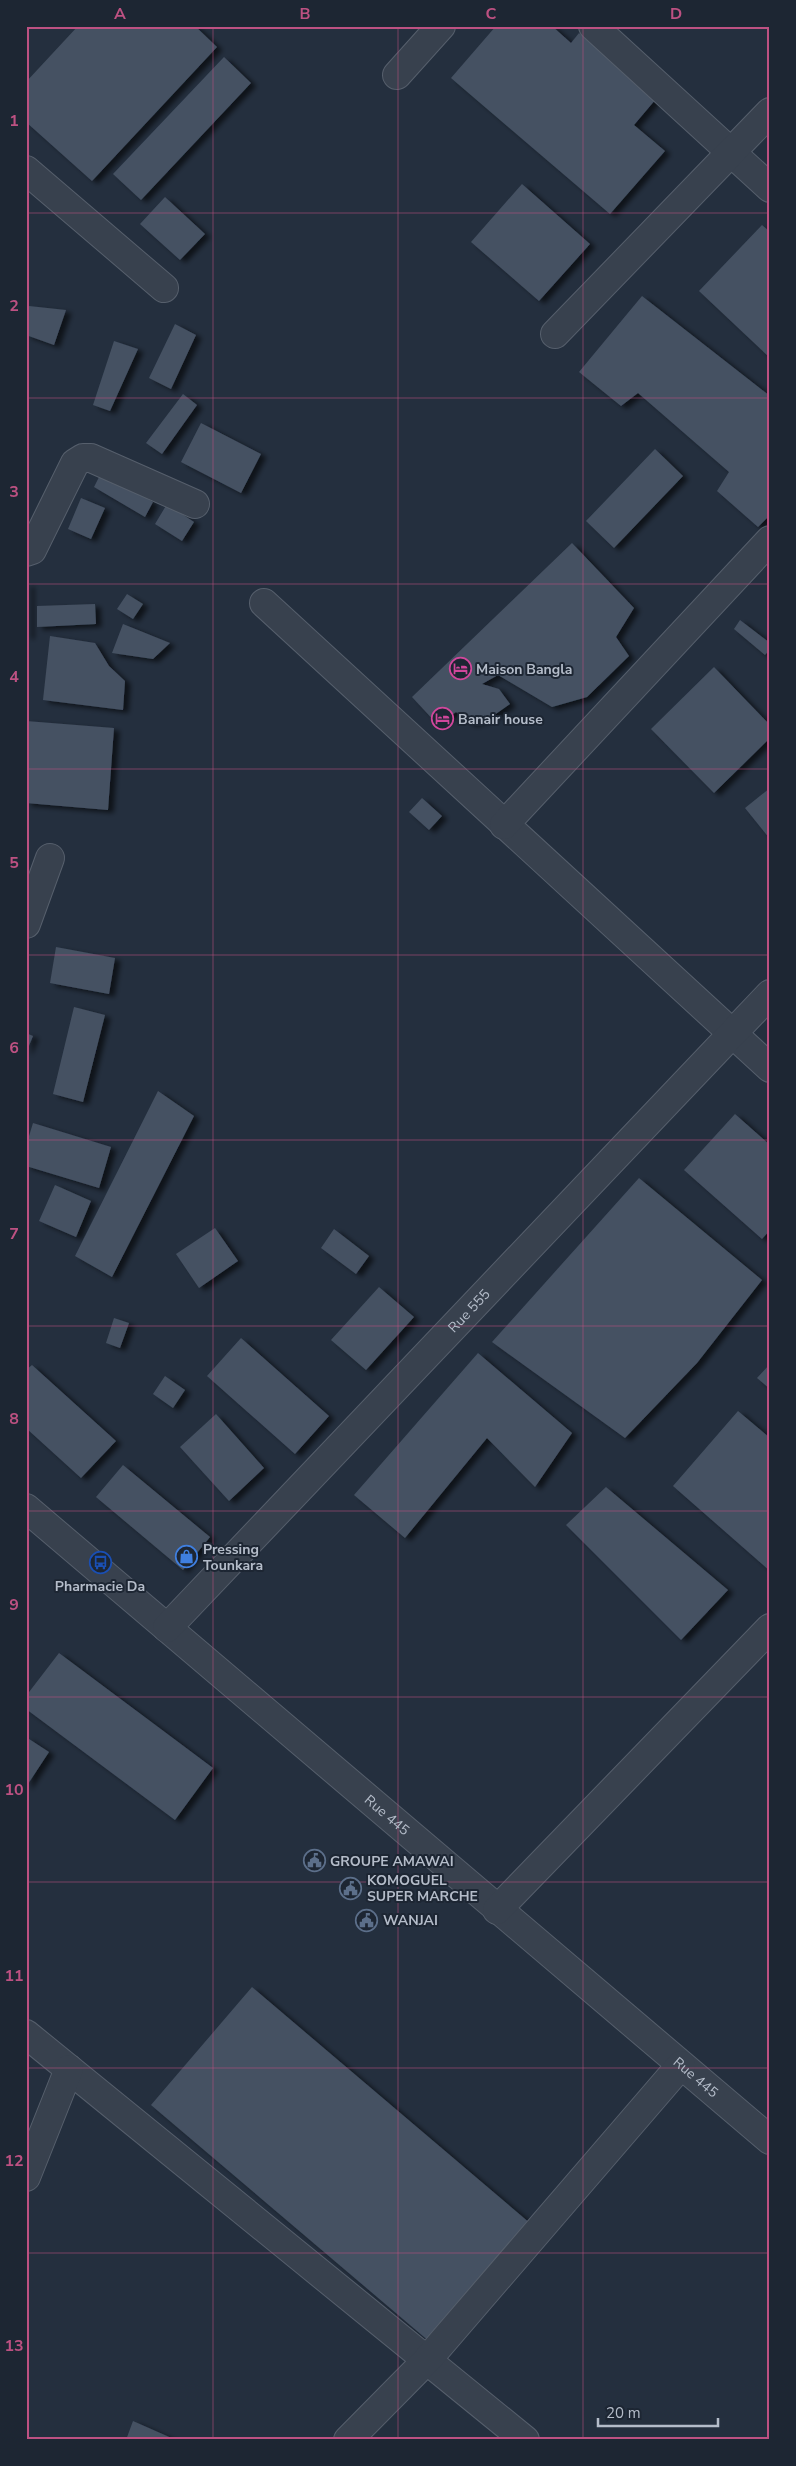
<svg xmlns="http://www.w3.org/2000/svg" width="796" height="2466" font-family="'Nunito Sans',sans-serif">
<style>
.building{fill:#455162;filter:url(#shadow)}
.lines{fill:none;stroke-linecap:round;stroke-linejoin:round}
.minor-casing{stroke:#565f6c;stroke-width:30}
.minor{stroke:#38414e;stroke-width:28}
.grid{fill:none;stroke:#bd5182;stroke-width:1;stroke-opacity:0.55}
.labels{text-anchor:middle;stroke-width:4;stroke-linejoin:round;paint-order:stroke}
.poi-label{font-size:14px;font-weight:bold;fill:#b4bcc9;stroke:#1d2633;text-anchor:start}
.street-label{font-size:14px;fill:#b4bcc9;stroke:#1d2633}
.neatline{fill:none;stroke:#bd5182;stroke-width:2}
.grid-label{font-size:16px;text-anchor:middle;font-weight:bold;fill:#bd5182}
</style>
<defs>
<filter id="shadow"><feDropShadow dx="5.5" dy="3" stdDeviation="2.5" flood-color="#0009"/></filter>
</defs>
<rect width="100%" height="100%" fill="#242f3e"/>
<path class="building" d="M78,26H195L217,47L92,181L26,122V82Z
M496,26H552L571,43L579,33L656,99L634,125L665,151L610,214L451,78Z
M224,57L251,83L141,200L113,174Z
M522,184L590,244L539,301L471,242Z
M165,197L205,234L180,260L140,224Z
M762,225L770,232V358L699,291Z
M642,296L770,396V515L758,527L717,491L729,472L638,393L621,406L579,372Z
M29,306L66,310L54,345L26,335Z
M175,324L196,335L171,389L149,378Z
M114,341L138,349L110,411L93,405Z
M183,394L197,405L162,454L146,443Z
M201,423L261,454L241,493L181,462Z
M655,449L683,476L614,548L586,521Z
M101,473L153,502L145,517L94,487Z
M81,498L105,508L91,539L68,529Z
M167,504L194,522L182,541L155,524Z
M572,543L634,608L616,637L629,656L587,697L552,707L498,675L482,684L499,689L510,704L490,718L471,724L456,712L438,725L412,697Z
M26,584H29V636H26Z
M127,594L143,604L133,619L117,609Z
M95,604L96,624L37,627V606Z
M740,620L770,643V649L765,655L734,629Z
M123,624L170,643L153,659L112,653Z
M50,636L95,643L109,666L125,681L123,710L43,700Z
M714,667L770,725V738L714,793L651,729Z
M26,721L114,728L108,810L26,803Z
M770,788V839L745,808Z
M422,798L442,816L429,830L409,812Z
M56,947L115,958L109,994L50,983Z
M74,1007L105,1015L83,1102L53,1094Z
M26,1033L33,1036L26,1053Z
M158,1091L194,1116L112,1277L75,1256Z
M735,1114L770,1145V1230L762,1239L684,1170Z
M33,1123L111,1147L99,1188L26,1166V1146Z
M639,1178L762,1280L697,1363L625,1438L492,1342Z
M55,1185L91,1201L76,1237L39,1221Z
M215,1228L238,1261L199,1288L176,1254Z
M334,1229L369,1256L356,1274L321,1248Z
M379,1287L414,1317L366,1370L331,1340Z
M114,1318L129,1323L120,1348L106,1343Z
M241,1338L329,1416L295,1454L207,1376Z
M478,1353L572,1433L535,1487L487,1438L405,1538L354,1495Z
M770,1364V1389L757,1378Z
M32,1365L116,1441L81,1478L26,1428V1370Z
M165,1376L185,1390L173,1408L153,1394Z
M738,1411L770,1438V1571L673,1486Z
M216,1414L264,1468L229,1501L180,1447Z
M123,1465L210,1537L183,1570L96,1497Z
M606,1487L728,1590L681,1640L566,1525Z
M59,1653L213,1768L175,1820L26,1709V1696Z
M26,1737L49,1752L26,1787Z
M252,1987L531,2224L430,2342L151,2105Z
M133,2421L176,2440H126Z"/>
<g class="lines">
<defs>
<g id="minor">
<path d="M593,26L770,188"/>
<path d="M397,75L441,26"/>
<path d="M26,170L164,288"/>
<path d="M555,334L770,112"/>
<path d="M26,552L32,550L75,463L83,458H91L195,504"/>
<path d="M264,603L770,1068"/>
<path d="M504,825L770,540"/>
<path d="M26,924L50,858"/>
<path id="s1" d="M26,1508L770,2140"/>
<path id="s2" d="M167,1628L770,994"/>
<path d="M497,1910L770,1628"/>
<path d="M26,2034L525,2440"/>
<path d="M26,2177L69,2069"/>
<path d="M348,2440L427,2360L681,2065"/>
</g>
</defs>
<use href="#minor" class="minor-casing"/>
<use href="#minor" class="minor"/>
</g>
<path class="grid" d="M213,26V2440M398,26V2440M583,26V2440M26,213H770M26,398H770M26,584H770M26,769H770M26,955H770M26,1140H770M26,1326H770M26,1511H770M26,1697H770M26,1882H770M26,2068H770M26,2253H770"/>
<defs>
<symbol id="hotel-ring" viewBox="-11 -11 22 22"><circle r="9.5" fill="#1d2633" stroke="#d1479c" stroke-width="1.5"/><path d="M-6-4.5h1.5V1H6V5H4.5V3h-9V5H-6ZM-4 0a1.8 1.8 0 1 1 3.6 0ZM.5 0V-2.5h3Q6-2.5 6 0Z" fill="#d1479c"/></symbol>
<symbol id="shop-ring" viewBox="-11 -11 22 22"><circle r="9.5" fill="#1d2633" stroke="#3f7fe0" stroke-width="1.5"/><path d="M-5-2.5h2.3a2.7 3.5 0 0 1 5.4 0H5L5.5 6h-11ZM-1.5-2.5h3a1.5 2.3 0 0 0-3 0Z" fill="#3f7fe0"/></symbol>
<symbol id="bus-ring" viewBox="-11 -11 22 22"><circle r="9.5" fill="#1d2633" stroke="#1a4fb4" stroke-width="1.5"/><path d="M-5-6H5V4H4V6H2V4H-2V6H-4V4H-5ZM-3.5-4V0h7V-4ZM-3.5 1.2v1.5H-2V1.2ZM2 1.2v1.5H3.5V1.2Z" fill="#1a4fb4"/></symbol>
<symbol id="civic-ring" viewBox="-11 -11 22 22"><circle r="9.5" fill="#1d2633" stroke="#5c6f8a" stroke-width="1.5"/><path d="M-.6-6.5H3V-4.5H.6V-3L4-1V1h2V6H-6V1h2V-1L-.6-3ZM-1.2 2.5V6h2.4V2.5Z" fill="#5c6f8a"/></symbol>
</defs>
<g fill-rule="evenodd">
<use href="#hotel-ring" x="448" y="656" width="25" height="25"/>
<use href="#hotel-ring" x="430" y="706" width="25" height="25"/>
<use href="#shop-ring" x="174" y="1544" width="25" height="25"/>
<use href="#bus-ring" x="88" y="1550" width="25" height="25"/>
<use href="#civic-ring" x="302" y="1848" width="25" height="25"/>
<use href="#civic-ring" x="338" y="1876" width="25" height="25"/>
<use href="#civic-ring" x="354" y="1908" width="25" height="25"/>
</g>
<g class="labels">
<g class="poi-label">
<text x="476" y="674">Maison Bangla</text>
<text x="458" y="724">Banair house</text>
<text x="203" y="1554">Pressing<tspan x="203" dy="16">Tounkara</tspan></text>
<text x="100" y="1591" text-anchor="middle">Pharmacie Da</text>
<text x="330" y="1866">GROUPE AMAWAI</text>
<text x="367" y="1885">KOMOGUEL<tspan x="367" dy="16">SUPER MARCHE</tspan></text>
<text x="383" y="1925">WANJAI</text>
</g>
<g class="street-label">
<text dy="5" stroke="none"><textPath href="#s2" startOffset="438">Rue 555</textPath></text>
<text dy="5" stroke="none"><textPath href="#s1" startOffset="474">Rue 445</textPath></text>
<text dy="5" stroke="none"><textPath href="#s1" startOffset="879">Rue 445</textPath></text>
</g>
</g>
<rect width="796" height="2466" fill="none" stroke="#1d2633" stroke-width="55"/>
<path d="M598 2418v8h120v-8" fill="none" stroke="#b4bcc9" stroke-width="2.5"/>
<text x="606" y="2418" font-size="15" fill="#b4bcc9" stroke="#1d2633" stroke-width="4" paint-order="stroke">20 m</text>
<rect x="28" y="28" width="740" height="2410" class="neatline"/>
<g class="grid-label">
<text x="120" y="19">A</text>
<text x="305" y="19">B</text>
<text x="491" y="19">C</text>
<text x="676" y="19">D</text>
<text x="14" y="126">1</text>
<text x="14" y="311">2</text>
<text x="14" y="497">3</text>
<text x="14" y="682">4</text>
<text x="14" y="868">5</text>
<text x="14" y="1053">6</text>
<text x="14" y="1239">7</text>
<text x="14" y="1424">8</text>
<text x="14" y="1610">9</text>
<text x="14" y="1795">10</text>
<text x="14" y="1981">11</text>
<text x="14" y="2166">12</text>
<text x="14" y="2351">13</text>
</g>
</svg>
